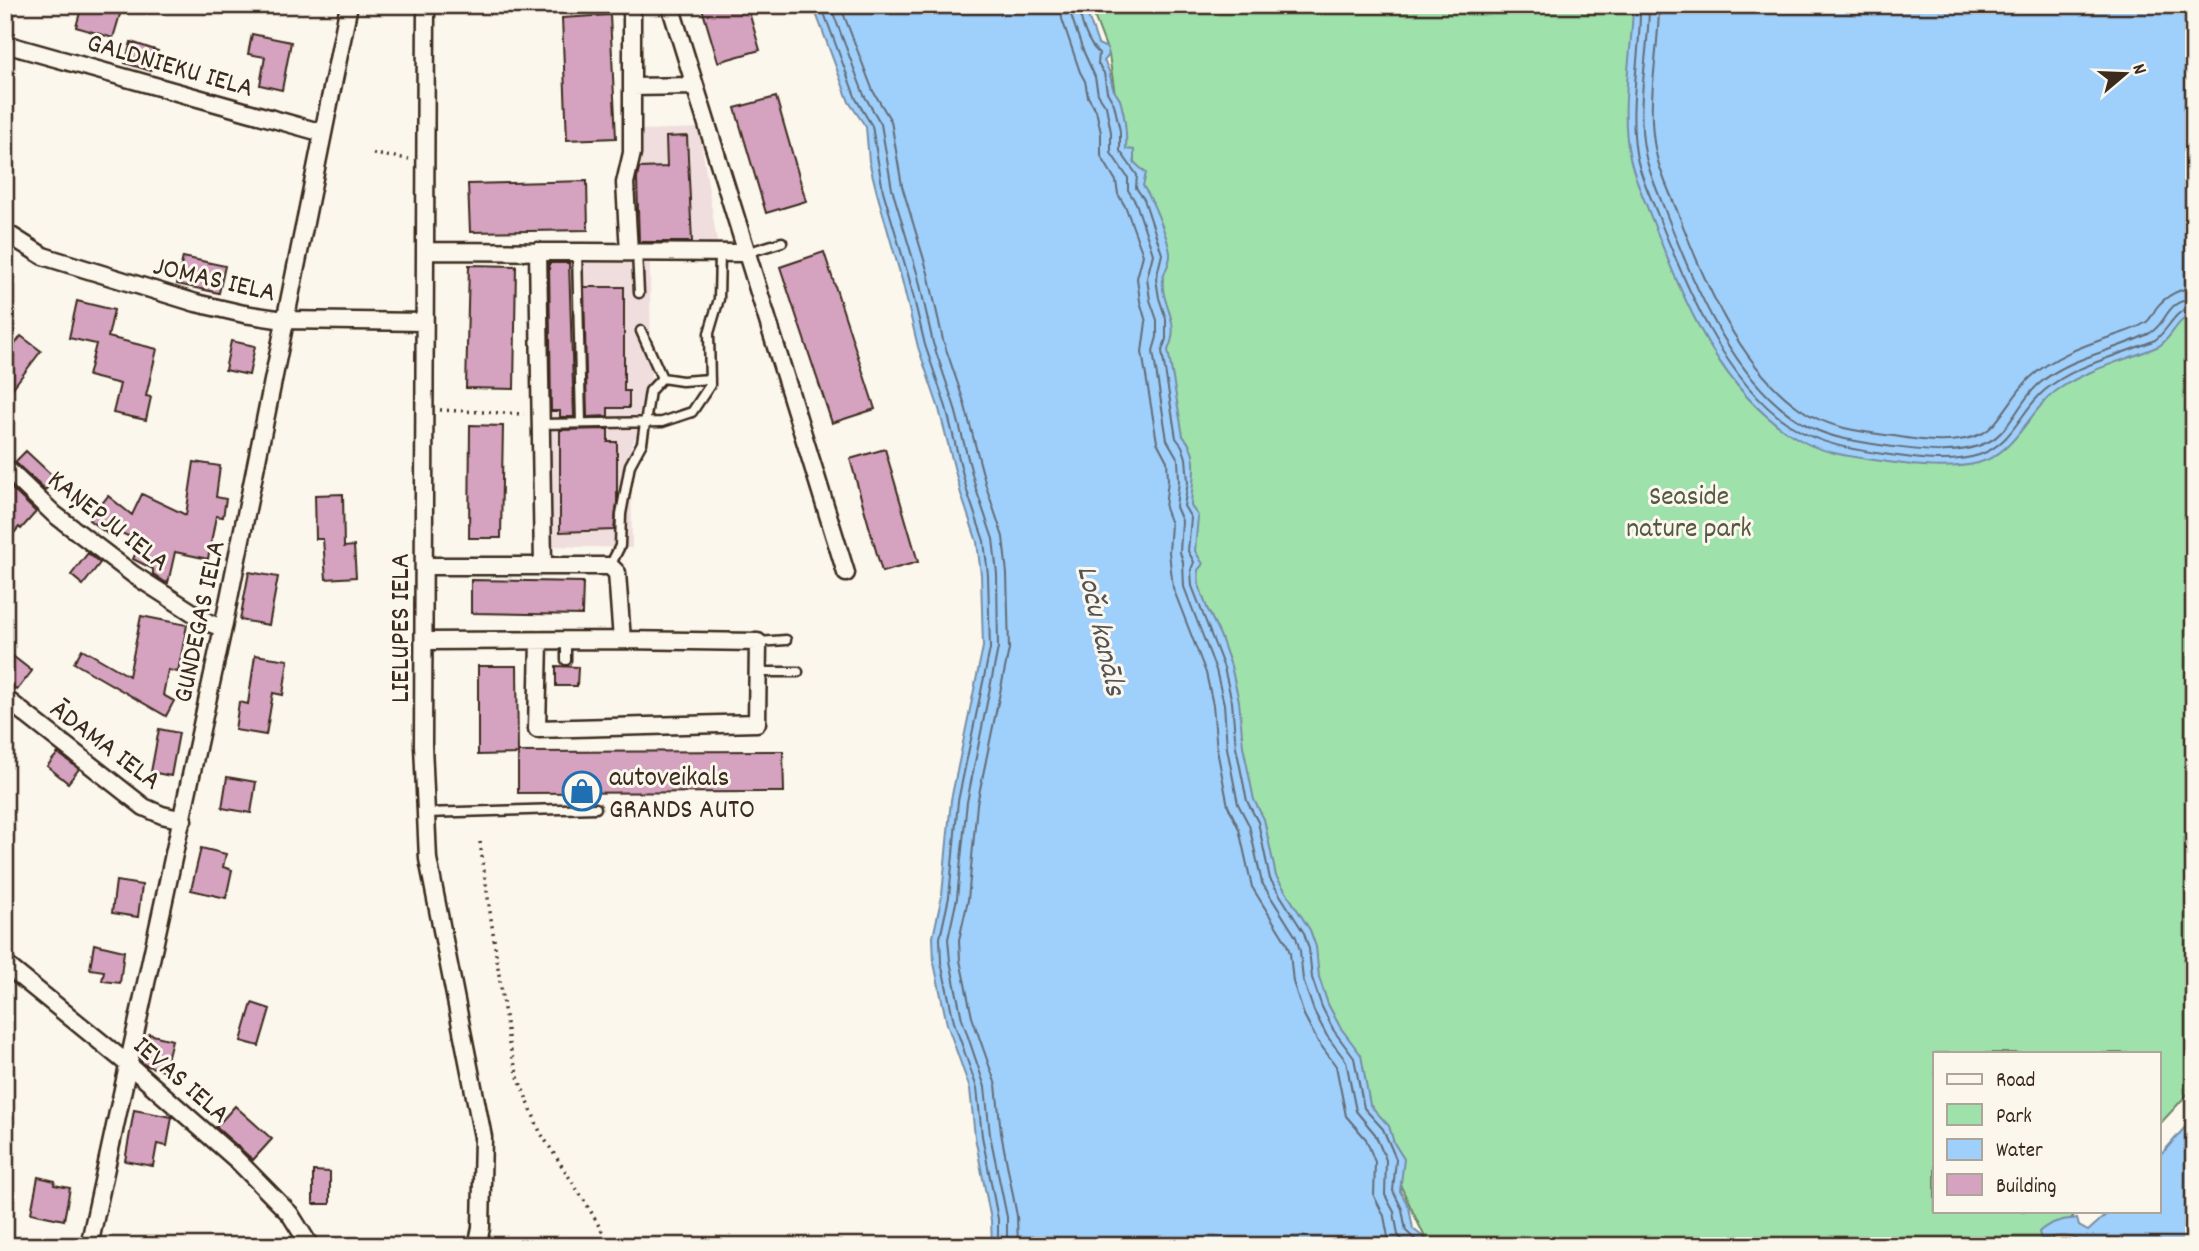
<svg xmlns="http://www.w3.org/2000/svg" width="2199" height="1251" font-family="Dekko,sans-serif">
<style>
.built{fill:#f0dede}
.green{fill:#9ee1ab;stroke:#6c8664;stroke-width:2}
.water{fill:#9fcffb;stroke:#778da3;stroke-width:2}
.lines{fill:none;stroke-linecap:round;stroke-linejoin:round}
.shore{stroke:#636c76;stroke-width:2}
.building{fill:#d5a2bf;stroke:#3b2a1e;stroke-width:2}
.lane-casing{stroke:#3b2a1e;stroke-width:13}
.street-casing{stroke:#3b2a1e;stroke-width:21}
.path{stroke:#3b2a1e;stroke-width:3.5;stroke-dasharray:2 5;stroke-linecap:butt}
.lane{stroke:#fbf7ec;stroke-width:8}
.street{stroke:#fbf7ec;stroke-width:16}
.labels{text-anchor:middle;stroke-width:6;stroke-linejoin:round;paint-order:stroke}
.street-label{font-size:28px;fill:#3b2a1e;stroke:#fbf7ec}
.park-label{font-size:28px;fill:#545841;stroke:#fbf7ec}
.poi-label{font-size:28px;fill:#3b2a1e;stroke:#fbf7ec;text-anchor:start}
.water-label{font-size:30px;font-style:italic;fill:#545355;stroke:#fbf7ec}
</style>
<rect width="100%" height="100%" fill="#fbf7ec"/>
<filter id="ink" filterUnits="userSpaceOnUse"><feTurbulence type="fractalNoise" baseFrequency=".0143" numOctaves="2"/><feDisplacementMap in="SourceGraphic" scale="14" xChannelSelector="R" yChannelSelector="G"/><feConvolveMatrix kernelMatrix="1 2 1 2 8 2 1 2 1" color-interpolation-filters="sRGB"/></filter>
<g filter="url(#ink)">
<path class="built" d="M699,128L718,248L634,246L632,180L639,130Z
M544,258L650,260L651,404L631,447L632,548L549,546Z"/>
<path class="green" d="M1090,5H2194V1087L2159,1125V1053H1935V1211H2078L2046,1246H1429L1257,881L1205,678L1109,55Z"/>
<path class="water" d="M813,5H1091L1086,10L1098,44L1107,48L1109,55L1104,61C1112,73 1109,76 1113,88C1115,94 1120,97 1121,103C1125,118 1127,133 1126,149L1134,150V162L1146,173L1143,186C1152,198 1168,238 1170,253C1171,263 1164,271 1163,279C1160,305 1182,320 1168,350L1183,436C1202,456 1191,483 1191,506L1198,516L1195,551L1203,564L1198,570L1199,585L1207,608L1220,635L1231,666L1239,701L1243,746L1254,800L1264,819L1276,876L1310,930L1316,947L1319,977L1328,1004L1340,1027L1361,1055L1370,1105L1389,1126L1394,1143L1404,1159L1400,1191L1409,1207L1413,1229L1435,1246H992L991,1220L975,1137L970,1089L947,1024L934,963L933,937L942,895L951,800L983,647L981,575L977,542L961,494L939,409L918,347L902,280L877,193L869,161L866,127L849,102Z
M1633,5H2194V314C2176,319 2173,337 2159,346C2127,360 2091,368 2062,387C2028,408 2019,452 1978,463C1949,470 1917,466 1888,462C1860,458 1827,455 1802,441C1723,398 1684,302 1653,222C1645,201 1635,180 1630,158C1619,108 1632,56 1633,5Z
M2194,1117V1246H2077L2076,1239C2066,1234 2052,1237 2041,1239L2039,1232C2048,1223 2064,1218 2077,1219L2079,1226L2088,1231L2110,1211H2159V1157Z"/>
<g class="lines">
<path class="shore" d="M821,5L856,99L872,126L883,191L909,278L925,345L946,407L967,491L984,541L988,575L990,649L958,801L949,897L940,938L941,962L954,1022L977,1088L982,1136L998,1219V1246
M830,5L864,95L881,124L892,189L918,276L933,343L954,405L976,489L993,539L997,574L998,648L967,802L957,898L948,939L950,961L962,1019L985,1087L990,1135L1007,1217V1246
M840,5L873,91L891,121L902,186L928,273L943,340L964,402L986,486L1003,537L1007,574L1009,649L977,804L968,900L959,940L960,960L972,1017L996,1085L1001,1133L1017,1216L1018,1246
M1061,5L1062,19L1080,72L1085,81L1088,97L1096,110L1101,133V156L1116,181L1118,194L1126,208L1143,255L1137,278L1140,301L1146,322L1142,352L1157,442L1167,461L1168,480L1165,508L1171,524L1169,552L1173,588L1206,673L1213,705L1217,750L1228,806L1239,829L1252,887L1286,942L1290,953L1293,982L1304,1015L1317,1040L1336,1066L1346,1116L1366,1139L1375,1162L1374,1196L1384,1216L1388,1237L1393,1246
M1071,5V15L1082,48L1095,77L1098,94L1106,106L1111,132V153L1128,178V190L1136,203L1153,254L1147,278L1150,300L1157,320V337L1153,351L1167,440L1178,459L1179,481L1176,507L1182,521L1180,552L1183,562L1184,587L1216,670L1224,704L1227,748L1238,804L1249,825L1262,883L1296,937L1300,951L1303,980L1314,1011L1327,1036L1346,1061L1356,1111L1375,1134L1386,1160L1385,1195L1394,1212L1398,1235L1408,1246
M1081,5C1078,18 1088,45 1099,53L1098,64L1104,73L1107,92L1114,104L1120,131V151L1137,175L1136,188L1144,199L1162,254L1156,279L1159,298L1166,319V339L1162,351L1176,438L1182,446L1186,458L1188,482L1184,506L1191,518L1188,551L1194,562L1191,570L1192,586L1224,668L1232,702L1236,747L1247,801L1258,822L1270,879L1304,933L1309,949L1312,978L1322,1007L1334,1031L1354,1058L1364,1108L1383,1129L1396,1159L1393,1191L1402,1209L1406,1231L1422,1246
M1640,5C1641,55 1628,103 1636,153C1639,173 1649,193 1657,213C1684,282 1725,383 1790,425C1820,445 1855,450 1890,455C1918,459 1951,464 1979,455C2013,444 2020,411 2045,390C2077,364 2119,356 2155,340C2170,329 2174,309 2194,307
M1649,5C1649,54 1635,104 1645,153C1649,174 1659,194 1666,213C1694,285 1737,392 1812,428C1836,440 1867,443 1894,447C1924,451 1960,456 1988,442C2010,432 2020,399 2040,383C2072,356 2113,352 2150,333C2168,323 2165,300 2194,299
M1659,5C1659,54 1645,104 1656,153C1660,173 1670,193 1678,213C1703,279 1739,366 1799,408C1826,428 1862,432 1894,436C1922,441 1957,446 1983,433C1998,426 2015,391 2031,377C2053,357 2082,346 2110,337C2121,333 2134,330 2145,323C2151,320 2153,312 2157,307C2166,296 2180,288 2194,288"/>
</g>
<path class="building" d="M82,5H101L121,11L113,38L76,27Z
M701,5H747L760,50L718,62Z
M610,15L616,138L567,140L562,18Z
M252,34L291,42L282,90L260,85L265,57L248,54Z
M131,42L158,51L151,71L125,63Z
M776,97L806,201L766,213L735,108Z
M687,136L692,242H639L637,179L639,168L667,167L666,137Z
M587,181L588,230L470,232L468,184Z
M824,252L875,409L832,423L780,267Z
M183,257L225,266L219,293L177,284Z
M549,263H569L574,417H560V411H551Z
M469,265L516,266L514,389L466,388Z
M584,287H624V391H629V408H608V416L587,417Z
M77,301L114,310L108,337L157,349L146,396L151,397L146,420L113,413L120,384L88,376L96,344L69,338Z
M21,336L41,351L5,398V358Z
M231,341L255,346L249,375L225,370Z
M470,425L503,426L501,538H469Z
M608,429V442H617V502L614,530L560,532V430Z
M885,449L918,562L882,572L850,459Z
M26,451L56,479L45,490L15,462Z
M194,462L220,466L216,497L226,499L223,517L216,516L208,559L175,552L168,583L165,582L153,574V569L133,559L141,542L113,529L109,535L89,520L108,496L132,515L142,494L186,515Z
M8,485L36,512L21,529L19,527L5,544V488Z
M343,494L344,547L354,546L356,577L326,579L323,539H316L315,495Z
M88,553L100,563L83,585L71,575Z
M249,572L278,577L269,625L240,620Z
M471,580L583,582L582,615L471,613Z
M141,616L187,625L178,672L168,670L163,695L174,701L166,716L74,663L82,649L129,676Z
M5,650L32,671L17,690L5,681Z
M255,655L288,660L283,695L273,693L266,735L235,730L239,702L248,704Z
M478,666H517L518,754L478,755Z
M556,666L578,667L577,686H556Z
M159,729L179,733L171,776L151,772Z
M783,751L784,792L518,793V752Z
M58,753L79,769L68,783L47,766Z
M227,777L256,782L251,813L222,808Z
M201,848L226,854L223,867L232,870L226,898L191,890Z
M116,881L142,885L138,917L112,913Z
M94,944L124,951L120,983L102,981L104,971L90,969Z
M252,1003L270,1009L259,1046L241,1041Z
M149,1034L172,1040L164,1071L145,1065L141,1062Z
M235,1106L272,1139L253,1160L216,1127Z
M134,1110L172,1117L167,1146L157,1144L153,1166L125,1161Z
M313,1171L330,1172V1204H313Z
M38,1177L55,1181L54,1185L70,1188L64,1220L31,1213Z"/>
<g class="lines">
<defs>
<path id="lane" d="M577,251L581,423
M637,252L639,293
M746,253L782,242
M641,331L662,378
M541,424L662,422L692,412L710,385L709,333L719,299L720,253
M610,566L620,546L621,514L630,465L642,443L650,391L662,378L682,381L710,379
M758,642L786,640
M566,660V641
M757,672H798
M425,813L596,808"/>
<path id="street" d="M426,5L423,745L428,859L483,1137L481,1228L477,1246
M670,5L846,573
M5,44L323,133
M632,87L695,86
M5,232L43,256L196,303L244,314L284,320L424,322
M425,251L746,253
M538,251L543,565
M629,252L625,183L632,153V5
M5,467L54,514L134,575L209,623L223,628
M425,566H610L617,573L622,640L758,642L757,723L537,729L539,641
M425,641L622,640
M5,698L144,807L162,815L183,820
M5,964L129,1065L237,1160L290,1214L310,1246
M89,1246L223,628L349,5"/>
</defs>
<use href="#lane" class="lane-casing"/>
<use href="#street" class="street-casing"/>
<path class="path" d="M373,154L409,159
M440,410L524,414
M480,842L509,1044L519,1080L540,1132L589,1208L610,1246"/>
<use href="#lane" class="lane"/>
<use href="#street" class="street"/>
</g>
</g>
<defs>
<symbol id="shop-ring" viewBox="-11 -11 22 22"><circle r="9.5" fill="#fbf7ec" stroke="#1f6fb2" stroke-width="1.5"/><path d="M-5-2.5h2.3a2.7 3.5 0 0 1 5.4 0H5L5.5 6h-11ZM-1.5-2.5h3a1.5 2.3 0 0 0-3 0Z" fill="#1f6fb2"/></symbol>
</defs>
<g fill-rule="evenodd">
<use href="#shop-ring" x="560" y="769" width="44" height="44"/>
</g>
<g class="labels">
<g class="street-label">
<text transform="translate(171 63) rotate(16)" y="10">GALDNIEKU IELA</text>
<text transform="translate(215 277) rotate(13)" y="10">JOMAS IELA</text>
<text transform="translate(110 519) rotate(38)" y="10">KAŅEPJU IELA</text>
<text transform="translate(197 621) rotate(-78)" y="10">GUNDEGAS IELA</text>
<text transform="translate(398 628) rotate(-90)" y="10">LIELUPES IELA</text>
<text transform="translate(107 743) rotate(37)" y="10">ĀDAMA IELA</text>
<text transform="translate(183 1078) rotate(41)" y="10">IEVAS IELA</text>
</g>
<g class="park-label">
<text x="1689" y="504">Seaside<tspan x="1689" dy="32">nature park</tspan></text>
</g>
<g class="poi-label">
<text x="609" y="785">autoveikals<tspan x="609" dy="32">GRANDS AUTO</tspan></text>
</g>
<g class="water-label">
<text transform="translate(1103 630) rotate(77)" y="10">Loču kanāls</text>
</g>
</g>
<rect width="2199" height="1251" fill="none" stroke="#fbf7ec" stroke-width="28"/>
<rect x="14" y="14" width="2171" height="1223" fill="none" stroke="#3b2a1e" stroke-width="2.5" filter="url(#ink)"/>
<rect x="1933" y="1052" width="228" height="161" fill="#fbf7ec" stroke="#aea59a" stroke-width="2"/>
<rect x="1947" y="1074" width="35" height="10" fill="#fbf7ec" stroke="#aea59a" stroke-width="2"/>
<text x="1996" y="1086" font-size="21" fill="#3b2a1e">Road</text>
<rect x="1947" y="1104" width="35" height="21" fill="#9ee1ab" stroke="#aea59a" stroke-width="2"/>
<text x="1996" y="1122" font-size="21" fill="#3b2a1e">Park</text>
<rect x="1947" y="1139" width="35" height="21" fill="#9fcffb" stroke="#aea59a" stroke-width="2"/>
<text x="1996" y="1156" font-size="21" fill="#3b2a1e">Water</text>
<rect x="1947" y="1174" width="35" height="21" fill="#d5a2bf" stroke="#aea59a" stroke-width="2"/>
<text x="1996" y="1192" font-size="21" fill="#3b2a1e">Building</text>
<g transform="translate(2125 74) rotate(71)" stroke="#fbf7ec" stroke-width="5" paint-order="stroke">
<path d="M0-5L12 26L0 18L-12 26Z" fill="#3b2a1e"/>
<text y="-10" font-size="19" font-weight="bold" text-anchor="middle" fill="#3b2a1e">N</text>
</g>
</svg>
